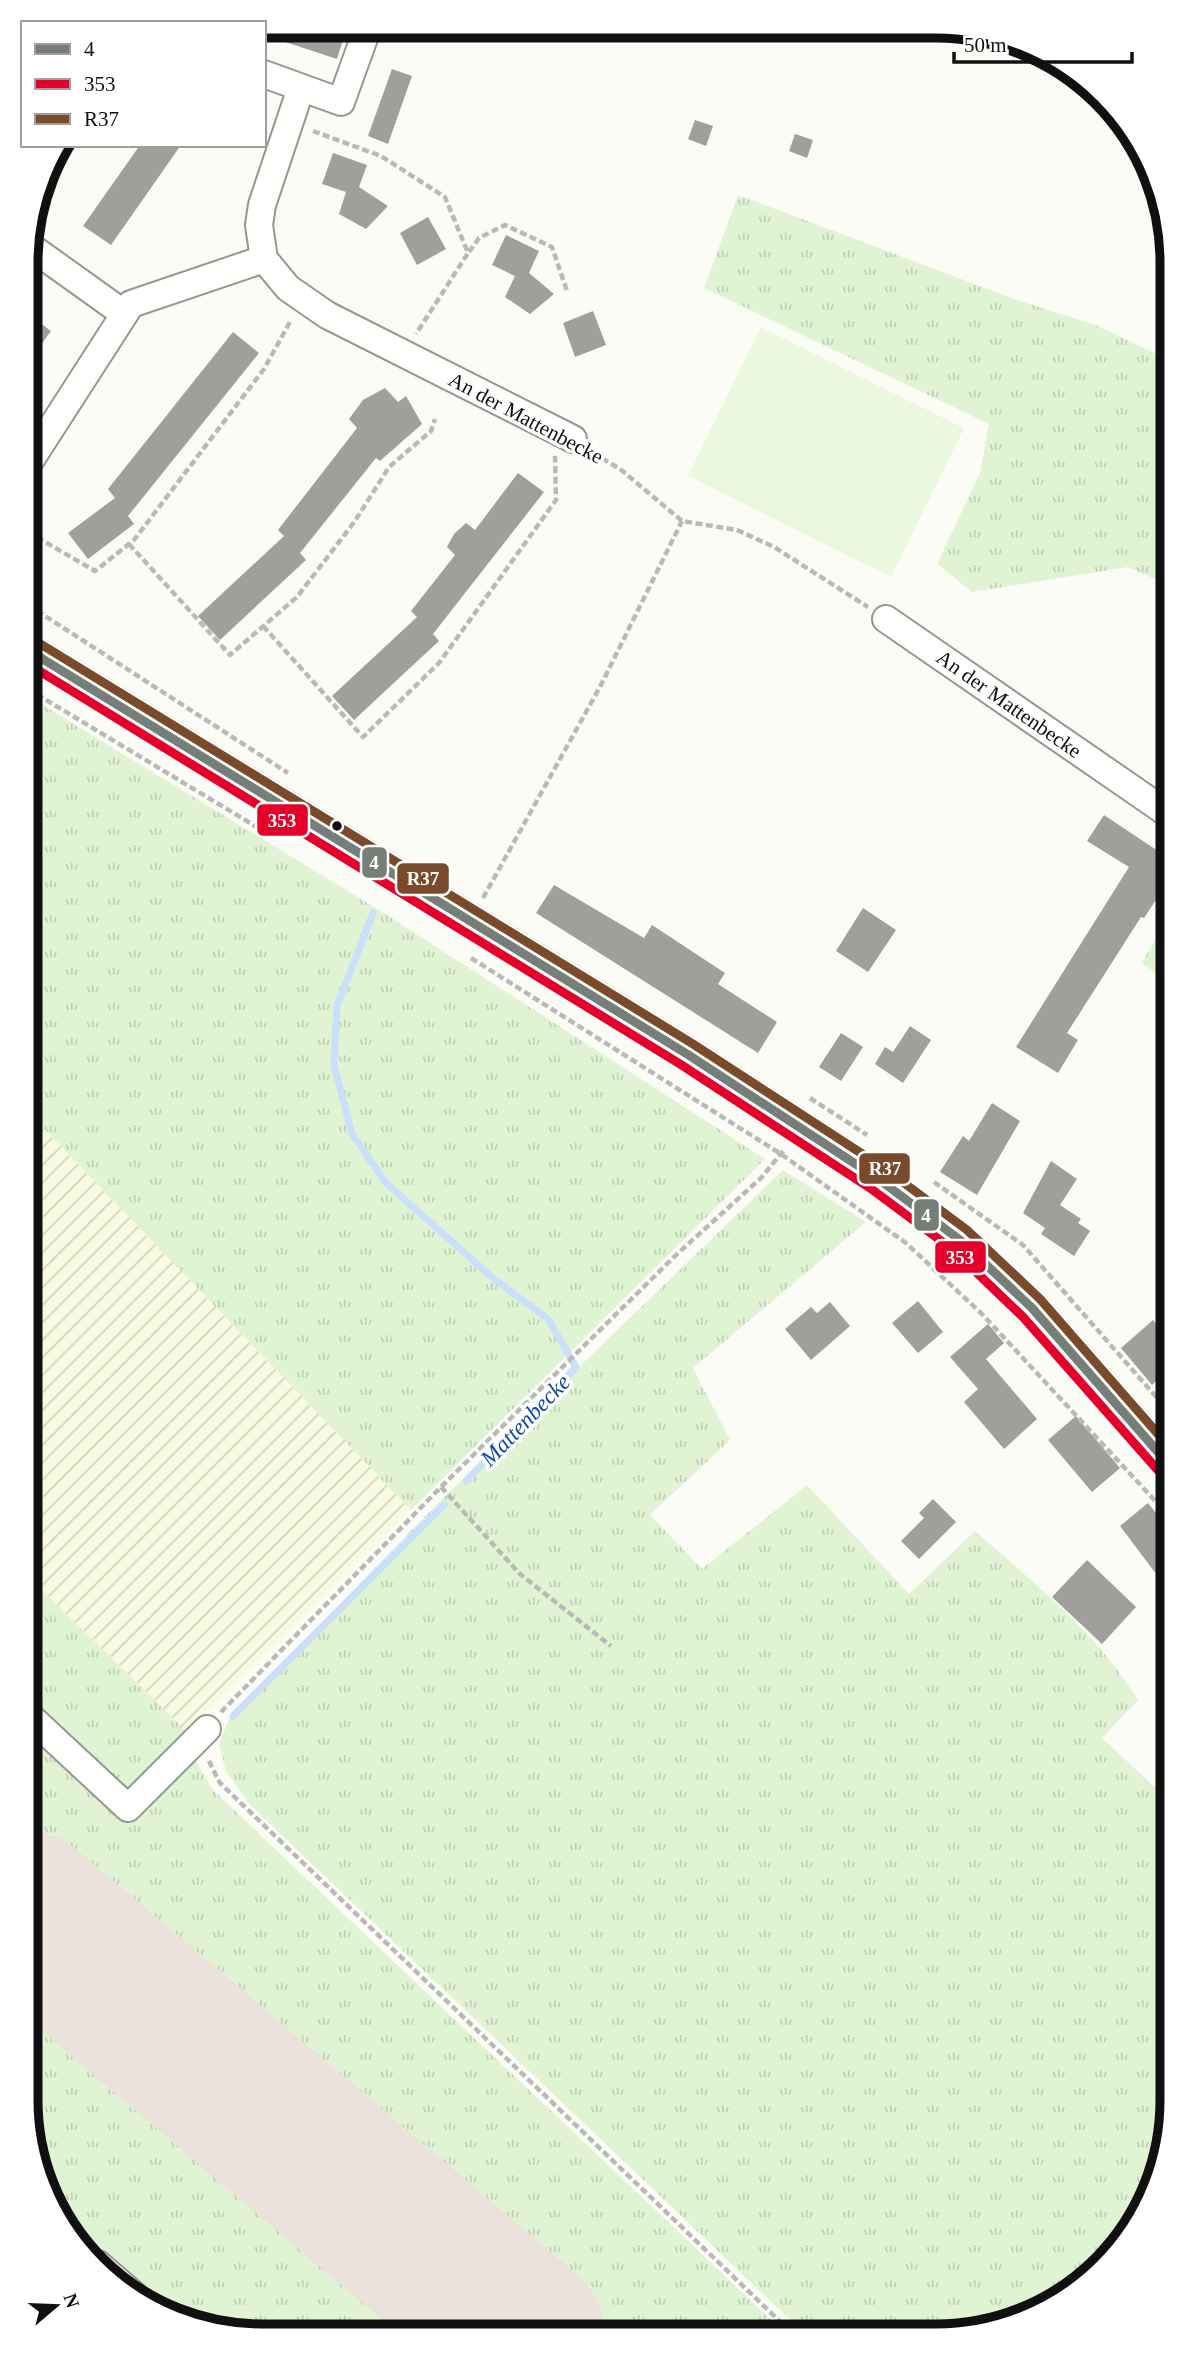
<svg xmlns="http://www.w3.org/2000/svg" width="1199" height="2362" font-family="Georgia,serif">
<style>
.farmland{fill:url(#farmland-furrows)}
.grass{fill:url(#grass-tufts)}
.pitch{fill:#ecf8de}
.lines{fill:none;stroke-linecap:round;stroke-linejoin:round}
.stream{stroke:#c9dffa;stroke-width:7}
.runway{stroke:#ebe2dc;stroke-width:161}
.building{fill:#a09f9b}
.minor-casing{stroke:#969694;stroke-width:30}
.major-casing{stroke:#848481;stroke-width:37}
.path{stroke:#b9b9b8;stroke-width:4.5;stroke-dasharray:7 3.5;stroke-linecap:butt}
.minor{stroke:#fffffe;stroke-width:26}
.major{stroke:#eeedda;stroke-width:33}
.bus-1-casing{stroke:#fff;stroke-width:14}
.bus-2-casing{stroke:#fff;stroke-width:14}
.bus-3-casing{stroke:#fff;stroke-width:14}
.bus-1{stroke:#757f77;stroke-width:9}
.bus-2{stroke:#e4002b;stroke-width:9}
.bus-3{stroke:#7a4b2a;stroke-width:9}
.bus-dot{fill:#101010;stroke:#fff;stroke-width:2.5}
.labels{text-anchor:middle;stroke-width:7;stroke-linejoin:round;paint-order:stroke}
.street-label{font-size:21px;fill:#101010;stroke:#fff}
.water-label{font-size:23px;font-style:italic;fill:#0c49af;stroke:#fff}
.rim{fill:none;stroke:#101010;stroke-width:9}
.line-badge{stroke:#fff;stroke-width:2.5}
.badge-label{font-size:19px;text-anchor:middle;font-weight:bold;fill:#fff}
</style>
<defs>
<pattern id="farmland-furrows" width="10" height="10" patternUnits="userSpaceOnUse" patternTransform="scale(1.75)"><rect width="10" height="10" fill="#f8fae1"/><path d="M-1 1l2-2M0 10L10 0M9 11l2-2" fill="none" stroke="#d4d5c0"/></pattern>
<pattern id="grass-tufts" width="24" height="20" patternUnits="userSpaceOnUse" patternTransform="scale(1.75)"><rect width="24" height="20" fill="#e0f4d4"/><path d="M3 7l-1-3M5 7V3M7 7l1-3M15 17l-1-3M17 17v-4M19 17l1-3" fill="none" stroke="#bfd0b5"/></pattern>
</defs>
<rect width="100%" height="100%" fill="#fcfcf6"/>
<path class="farmland" d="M27,1111L411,1510L187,1732L27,1575Z"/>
<path class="grass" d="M738,195L1017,300L1098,326L1173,362V587L1128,567L972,592L937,564L980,473L989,424L704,288Z
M28,696L387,915L765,1159L411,1510L27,1111Z
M1173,908V985L1142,963Z
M783,1170L866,1222L693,1368L730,1440L650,1515L702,1569L807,1485L909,1594L975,1531C1033,1582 1097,1633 1138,1700L1102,1738L1172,1803V2115L1155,2189L1124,2243L1068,2296L1012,2323L936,2336L806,2335L250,1805L226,1771L219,1743L230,1717L436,1505Z
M27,1575L187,1732L194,1758L212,1789L787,2335L232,2334L182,2319L65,2215L39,2175L26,2099Z"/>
<path class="pitch" d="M761,327L964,428L891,577L688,476Z"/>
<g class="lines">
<path class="stream" d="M373,913L337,1006L334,1065L352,1134L386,1183L494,1279L548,1319L576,1367L466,1481
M233,1716L444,1505"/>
<path class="runway" d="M26,1912L524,2335"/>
</g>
<path class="building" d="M264,26H301L347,27L337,59L264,35Z
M392,69L412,76L388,144L368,136Z
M695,120L713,126L706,146L688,139Z
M795,134L813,140L807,158L789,151Z
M140,145H181L111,245L83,226Z
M333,153L367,165L359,187L388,206L366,229L339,214L346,192L322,184Z
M428,217L446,249L417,265L400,233Z
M506,235L539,251L529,273L554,294L530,314L505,297L515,276L492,265Z
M593,311L606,345L575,357L563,323Z
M28,314L51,331L28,363Z
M233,332L259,353L128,516L134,524L88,559L68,533L115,498L108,489Z
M385,388L398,402L406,396L422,424L380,461L376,458L300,553L306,560L220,640L198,616L284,536L278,530L357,428L349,419L363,400Z
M518,473L544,492L433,634L439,641L354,720L332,696L417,617L411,611L455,555L447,547L454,534L466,523L475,530Z
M1104,815L1173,861V874L1144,918L1141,917L1067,1033L1078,1040L1058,1073L1016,1047L1129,867L1087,841Z
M554,885L644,938L652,925L725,973L718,984L777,1022L758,1053L536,913Z
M863,908L896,930L868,972L836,951Z
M910,1026L931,1040L903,1083L875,1064L885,1047L893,1052Z
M841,1033L863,1047L841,1081L819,1067Z
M992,1103L1020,1121L977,1195L940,1172L963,1136L969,1141Z
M1051,1161L1077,1179L1060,1205L1081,1219L1078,1223L1090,1231L1074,1256L1041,1234L1045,1228L1023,1213Z
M918,1301L943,1332L918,1353L892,1323Z
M830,1302L850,1326L811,1360L785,1329L811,1307L817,1313Z
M1153,1320L1172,1343V1367L1152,1385L1121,1348Z
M988,1324L1004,1343L986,1359L1037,1419L1004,1449L964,1402L978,1389L950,1357Z
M1076,1416L1120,1468L1092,1492L1048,1440Z
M933,1499L956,1522L919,1559L901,1541L924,1518L919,1513Z
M1148,1503L1172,1533V1595L1120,1526Z
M1087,1560L1136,1607L1102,1644L1052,1597Z"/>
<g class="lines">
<defs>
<path id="minor" d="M264,74L341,102L368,27
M28,245L123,313
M264,259L259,225L262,205L301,88
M28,464L131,304L264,259L288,288L327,315L573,439
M886,619L1173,817
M27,1714L128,1808L207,1729
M98,2264L134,2295"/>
<path id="major" d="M28,650L687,1054L877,1178L960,1240L1032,1308L1172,1468"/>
</defs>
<use href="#minor" class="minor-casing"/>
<use href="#major" class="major-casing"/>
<path class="path" d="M313,131L381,156L445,197L468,253L416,334
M469,252L479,238L505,225L552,247L567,291
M593,453L620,469L682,521L737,530L774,547L868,607
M28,532L95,571L134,540L264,369L291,320
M129,544L230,655L297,597L355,521L389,467L431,431L435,419
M28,605L288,773
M263,626L363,737L439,663L556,500L555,456
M28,689L270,835
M483,898L601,685L682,521
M471,958L781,1154L906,1243L983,1315L1172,1519
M810,1098L867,1135
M934,1182L1023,1245L1172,1415
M441,1487L520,1574L611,1646
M221,1712L441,1487L676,1255L761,1178L784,1150
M209,1761L220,1783L794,2335"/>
<use href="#minor" class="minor"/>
<use href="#major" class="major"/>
<defs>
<path id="bus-1" d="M28,650L687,1054L877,1178L960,1240L1032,1308L1172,1468"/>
<path id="bus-2" d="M28,664L680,1064L870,1188L952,1249L1023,1317L1163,1476"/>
<path id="bus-3" d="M34,640L693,1044L884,1168L967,1230L1040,1299L1172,1450"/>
</defs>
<use href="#bus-1" class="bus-1-casing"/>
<use href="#bus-2" class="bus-2-casing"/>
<use href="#bus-3" class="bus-3-casing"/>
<use href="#bus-1" class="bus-1"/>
<use href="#bus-2" class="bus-2"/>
<use href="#bus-3" class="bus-3"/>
</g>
<circle class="bus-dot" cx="337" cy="826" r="6"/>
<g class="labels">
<g class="street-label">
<text transform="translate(526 418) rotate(28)" y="7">An der Mattenbecke</text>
<text transform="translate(1009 704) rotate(35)" y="7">An der Mattenbecke</text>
</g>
<g class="water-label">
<text transform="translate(525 1420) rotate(-46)" y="8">Mattenbecke</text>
</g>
</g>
<path d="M0 0H1199V2362H0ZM262 38H936A224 224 0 0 1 1160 262V2100A224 224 0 0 1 936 2324H262A224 224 0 0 1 38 2100V262A224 224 0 0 1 262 38Z" fill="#fff" fill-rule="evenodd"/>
<path class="rim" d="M262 38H936A224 224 0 0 1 1160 262V2100A224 224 0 0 1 936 2324H262A224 224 0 0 1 38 2100V262A224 224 0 0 1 262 38Z"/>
<g class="line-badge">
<rect x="256" y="803" width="53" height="34" rx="7" fill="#e4002b"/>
<rect x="361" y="846" width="27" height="33" rx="7" fill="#757f77"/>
<rect x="396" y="862" width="54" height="33" rx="7" fill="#7a4b2a"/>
<rect x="858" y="1152" width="53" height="33" rx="7" fill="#7a4b2a"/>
<rect x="913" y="1198" width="27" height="34" rx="7" fill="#757f77"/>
<rect x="934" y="1240" width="53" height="34" rx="7" fill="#e4002b"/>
</g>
<g class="badge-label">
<text x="282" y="827">353</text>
<text x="374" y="869">4</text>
<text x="423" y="885">R37</text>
<text x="885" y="1175">R37</text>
<text x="926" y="1222">4</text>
<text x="960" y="1264">353</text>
</g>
<rect x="21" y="21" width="245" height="126" fill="#ffffff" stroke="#9f9f9f" stroke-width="2"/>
<rect x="35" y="44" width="35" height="10" fill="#757f77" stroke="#9f9f9f" stroke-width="2"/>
<text x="84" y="56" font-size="21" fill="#101010">4</text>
<rect x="35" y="79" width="35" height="10" fill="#e4002b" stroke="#9f9f9f" stroke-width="2"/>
<text x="84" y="91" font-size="21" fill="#101010">353</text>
<rect x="35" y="114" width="35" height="10" fill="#7a4b2a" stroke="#9f9f9f" stroke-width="2"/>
<text x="84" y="126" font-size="21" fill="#101010">R37</text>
<g transform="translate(56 2306) rotate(71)" stroke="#ffffff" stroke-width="5" paint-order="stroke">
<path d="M0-5L12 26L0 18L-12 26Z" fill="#101010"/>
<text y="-10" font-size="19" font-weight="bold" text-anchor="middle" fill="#101010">N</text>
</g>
<path d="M954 52v10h178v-10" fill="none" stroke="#101010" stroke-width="3.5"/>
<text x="964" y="52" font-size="21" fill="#101010" stroke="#ffffff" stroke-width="5" paint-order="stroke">50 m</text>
</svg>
